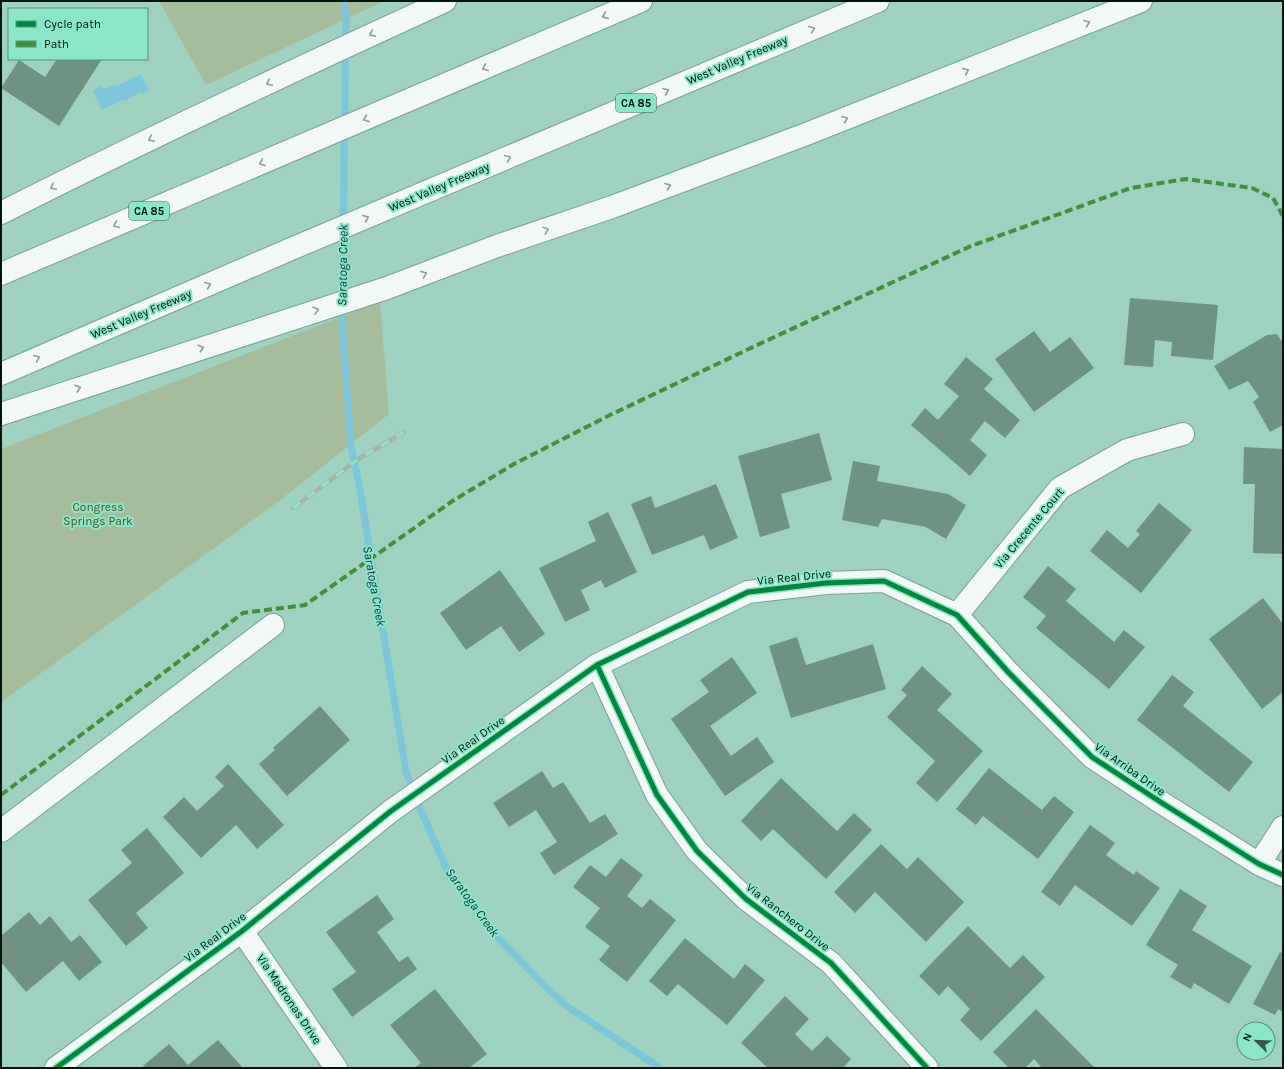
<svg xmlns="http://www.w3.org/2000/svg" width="1284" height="1069" font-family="Karla,sans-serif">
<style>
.green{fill:#a6bd9c}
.water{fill:#7dc6dc}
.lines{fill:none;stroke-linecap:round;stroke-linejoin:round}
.stream{stroke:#7dc6dc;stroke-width:7}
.building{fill:#709282}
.minor-casing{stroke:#78a194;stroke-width:24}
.highway-casing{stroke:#78a194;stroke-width:24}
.minor{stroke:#f1f8f6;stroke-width:22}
.highway{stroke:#f1f8f6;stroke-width:22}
.rail-casing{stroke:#a8b3af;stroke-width:4.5}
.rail{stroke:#8ae6c7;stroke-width:3;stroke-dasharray:9;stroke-linecap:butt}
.quiet{stroke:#429038;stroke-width:4;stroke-dasharray:8 4;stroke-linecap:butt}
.cycleway-casing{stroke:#8ae6c7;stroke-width:8}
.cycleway{stroke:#00873e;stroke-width:5}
.oneway{stroke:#919d98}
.labels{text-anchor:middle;stroke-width:4;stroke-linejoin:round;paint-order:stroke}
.shield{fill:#8ae6c7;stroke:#295344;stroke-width:1}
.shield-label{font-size:11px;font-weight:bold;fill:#00140c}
.street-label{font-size:12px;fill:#00140c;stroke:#8ae6c7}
.park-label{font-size:12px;fill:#505119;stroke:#8ae6c7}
.water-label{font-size:13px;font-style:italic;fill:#0e3444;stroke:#8ae6c7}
</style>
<rect width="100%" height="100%" fill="#9fd1c0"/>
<path class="green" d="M159,1H384L206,85Z
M380,302L389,414L279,501L1,702V449Z"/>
<path class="water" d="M141,74L149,91L143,94L141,92L124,101L122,100L102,110L93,90L102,86L103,89L115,84L117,86Z"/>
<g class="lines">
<path class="stream" d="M344,1L346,21L342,319L351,446L359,484L406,772L422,813L450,876L473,907L502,942L551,992L568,1007L660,1068"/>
</g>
<path class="building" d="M57,59H102L59,126L1,88L19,60L45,77Z
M1130,298L1218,305L1213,360L1171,356L1172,342L1155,340L1153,367L1124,365Z
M1034,331L1050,352L1070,337L1094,368L1034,412L995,359Z
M1277,334L1283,343V425L1270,432L1253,402L1259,397L1248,381L1229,390L1214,366L1267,335Z
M966,357L993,379L984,389L1020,420L1005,438L985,421L970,440L987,455L970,476L911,425L925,408L938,420L959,396L944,384Z
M819,433L832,480L781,494L790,528L760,537L738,456Z
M1244,447L1283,449L1282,554L1253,553L1255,484H1243Z
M853,461L880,466L877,481L948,494L966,505L946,539L926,527L882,519L878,527L842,520Z
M716,484L738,538L710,550L704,535L652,555L631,504L651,496L655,508Z
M1159,503L1192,530L1141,593L1090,551L1107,530L1128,548L1140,534L1136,531Z
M608,512L637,572L605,588L601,580L581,590L590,610L565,622L539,568L596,541L588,522Z
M1048,566L1076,589L1066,601L1114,642L1124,630L1145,647L1109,689L1036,628L1046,616L1023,597Z
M500,570L545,634L519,652L501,626L466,650L440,613Z
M1263,598L1283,624V692L1262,709L1209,639Z
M797,637L806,665L873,644L886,689L791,718L769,646Z
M732,657L757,693L710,726L731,756L757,737L774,762L725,796L671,719L709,692L700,680Z
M922,666L952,694L937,710L983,751L937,802L916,783L935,761L887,717L907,695L901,690Z
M1172,675L1194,692L1183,706L1253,762L1229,792L1137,720Z
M320,706L350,740L287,796L259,764L275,750L273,748Z
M228,764L284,825L257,849L236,825L201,858L163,817L184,797L197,811L224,786L215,777Z
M989,768L1042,810L1054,796L1074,812L1038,859L983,816L976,825L956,809Z
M542,771L553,788L563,782L590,823L605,814L618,834L554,875L540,853L557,842L536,810L509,827L493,803Z
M781,778L837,831L854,813L872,830L826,879L773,829L761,841L741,821Z
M1090,825L1115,843L1106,855L1134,875L1136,871L1160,888L1132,926L1075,885L1060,906L1041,892Z
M147,828L184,873L136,913L148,928L126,946L88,900L132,863L121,850Z
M881,844L907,869L918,857L964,902L926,942L875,892L855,913L834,892Z
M621,858L643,875L627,896L642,908L650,899L676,920L627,982L599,960L610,946L585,927L600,908L573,887L590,865L606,877Z
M1180,889L1207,906L1192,930L1252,966L1229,1004L1194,983L1191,989L1170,977L1178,965L1146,945Z
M377,895L394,919L377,932L399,962L408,956L417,969L352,1017L332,989L356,972L326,932Z
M29,912L40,925L50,916L71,942L80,935L102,962L79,981L63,961L26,992L1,962V936Z
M968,926L1010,968L1023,955L1045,977L981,1041L960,1020L970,1009L948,986L939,996L919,976Z
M685,938L734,979L745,964L765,980L727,1025L678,984L667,996L649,981Z
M1280,952L1283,954V1012L1278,1009L1275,1015L1253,1004Z
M435,989L487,1054L469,1068H414L421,1063L390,1025Z
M785,996L809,1019L795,1034L812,1051L827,1036L851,1059L843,1068H768L741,1043Z
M1036,1009L1094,1067L1093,1068H1042L1034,1059L1025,1068H1009L993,1052Z
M218,1040L243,1068H145L143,1066L169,1044L188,1065Z"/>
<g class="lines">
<defs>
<path id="minor" d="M957,615L1060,488L1127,450L1183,434
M597,665L657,795L697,851L746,899L831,963L927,1068
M1,831L273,625
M1259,864L1283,827
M242,931L336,1068
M56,1068L242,931L391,811L597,665L748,592L826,583L884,581L957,615L1009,673L1092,757L1162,803L1259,864L1283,875"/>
<path id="highway" d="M1,213C147,139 296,69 445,1
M1,274L641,1
M1,374L291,249L878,1
M1,414L387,288L497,246L612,207L809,133L1141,1"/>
</defs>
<use href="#minor" class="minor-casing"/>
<use href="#highway" class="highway-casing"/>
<use href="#minor" class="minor"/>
<use href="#highway" class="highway"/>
<defs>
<path id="rail" d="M293,508L357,460L404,432"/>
</defs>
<use href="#rail" class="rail-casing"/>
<use href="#rail" class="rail"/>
<path class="quiet" d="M1,795L243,613L305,605L454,500L514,464L608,416L755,346L971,246L1131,188L1186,179L1252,188L1273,198L1283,216"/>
<defs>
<path id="cycleway" d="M597,665L657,795L697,851L746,899L831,963L927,1068
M56,1068L242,931L391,811L597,665L748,592L826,583L884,581L957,615L1009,673L1092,757L1162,803L1259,864L1283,875"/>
</defs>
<use href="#cycleway" class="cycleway-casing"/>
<use href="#cycleway" class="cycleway"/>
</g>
<defs><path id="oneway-chevron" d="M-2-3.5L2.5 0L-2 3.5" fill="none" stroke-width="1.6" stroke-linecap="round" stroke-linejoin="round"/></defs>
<g class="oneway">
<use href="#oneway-chevron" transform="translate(605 16) rotate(157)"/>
<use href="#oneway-chevron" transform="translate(1087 23) rotate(-22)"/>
<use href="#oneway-chevron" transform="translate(812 29) rotate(-23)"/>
<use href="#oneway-chevron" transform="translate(372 34) rotate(155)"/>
<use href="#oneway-chevron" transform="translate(485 68) rotate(157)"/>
<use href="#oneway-chevron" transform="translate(966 71) rotate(-22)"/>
<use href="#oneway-chevron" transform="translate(269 83) rotate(155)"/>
<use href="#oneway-chevron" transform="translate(666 91) rotate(-23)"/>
<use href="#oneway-chevron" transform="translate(366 119) rotate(157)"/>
<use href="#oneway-chevron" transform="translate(845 119) rotate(-22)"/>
<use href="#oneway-chevron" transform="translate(151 139) rotate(155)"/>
<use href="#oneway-chevron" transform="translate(508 158) rotate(-23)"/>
<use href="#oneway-chevron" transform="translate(262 163) rotate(157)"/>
<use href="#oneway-chevron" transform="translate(668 186) rotate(-21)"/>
<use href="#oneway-chevron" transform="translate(53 187) rotate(153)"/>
<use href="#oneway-chevron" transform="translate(366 218) rotate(-23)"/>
<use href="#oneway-chevron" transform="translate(116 225) rotate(157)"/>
<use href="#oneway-chevron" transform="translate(546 230) rotate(-19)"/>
<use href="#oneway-chevron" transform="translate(424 274) rotate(-21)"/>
<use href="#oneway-chevron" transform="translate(208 285) rotate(-23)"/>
<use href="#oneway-chevron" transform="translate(316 310) rotate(-18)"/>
<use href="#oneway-chevron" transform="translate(201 348) rotate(-18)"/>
<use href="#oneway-chevron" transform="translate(37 358) rotate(-23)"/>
<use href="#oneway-chevron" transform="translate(78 388) rotate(-18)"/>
</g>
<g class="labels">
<g class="shield">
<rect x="616" y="94" width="40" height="18" rx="3"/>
<rect x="129" y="202" width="40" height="18" rx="3"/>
</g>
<g class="shield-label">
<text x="636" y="107">CA 85</text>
<text x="149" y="215">CA 85</text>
</g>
<g class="street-label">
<text transform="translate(737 60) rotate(-23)" y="4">West Valley Freeway</text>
<text transform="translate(439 187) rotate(-23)" y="4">West Valley Freeway</text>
<text transform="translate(141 314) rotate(-23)" y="4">West Valley Freeway</text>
<text transform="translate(1029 528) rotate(-50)" y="4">Via Crecente Court</text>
<text transform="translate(794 577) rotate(-6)" y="4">Via Real Drive</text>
<text transform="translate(473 740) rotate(-35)" y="4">Via Real Drive</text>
<text transform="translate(1130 769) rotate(35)" y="4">Via Arriba Drive</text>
<text transform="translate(788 917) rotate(38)" y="4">Via Ranchero Drive</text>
<text transform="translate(215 937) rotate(-37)" y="4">Via Real Drive</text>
<text transform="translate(289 999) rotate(56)" y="4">Via Madronas Drive</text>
</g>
<g class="park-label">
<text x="98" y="511">Congress<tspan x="98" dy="14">Springs Park</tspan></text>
</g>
<g class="water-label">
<text transform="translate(342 265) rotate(-89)" y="5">Saratoga Creek</text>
<text transform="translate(375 586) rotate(80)" y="5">Saratoga Creek</text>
<text transform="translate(473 902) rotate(54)" y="5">Saratoga Creek</text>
</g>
</g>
<rect width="1284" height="1069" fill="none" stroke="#00140c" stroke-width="4"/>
<rect x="8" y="8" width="140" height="52" fill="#8ae6c7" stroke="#53927c"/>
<rect x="16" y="21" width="20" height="6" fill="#00873e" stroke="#53927c"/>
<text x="44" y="28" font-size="12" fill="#00140c">Cycle path</text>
<rect x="16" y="41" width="20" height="6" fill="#429038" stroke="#53927c"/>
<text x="44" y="48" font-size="12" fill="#00140c">Path</text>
<g transform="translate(1256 1041) rotate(293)"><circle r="19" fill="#8ae6c7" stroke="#53927c"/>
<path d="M0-3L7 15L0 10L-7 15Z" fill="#38564b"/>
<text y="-6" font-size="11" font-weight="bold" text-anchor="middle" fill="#00140c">N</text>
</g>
</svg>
